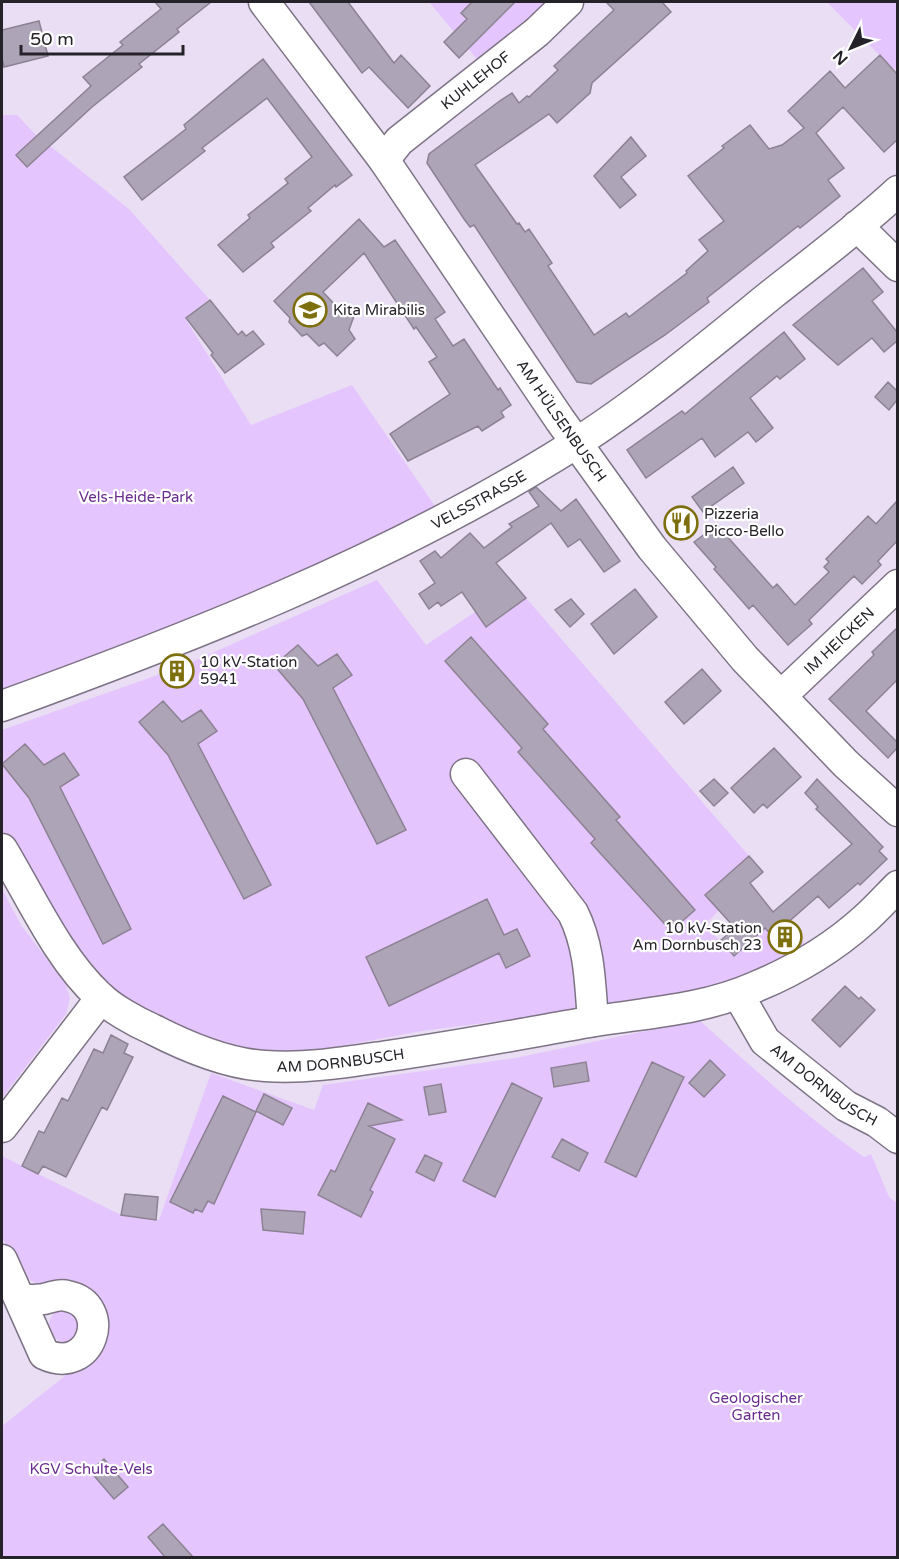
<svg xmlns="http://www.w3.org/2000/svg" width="899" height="1559" font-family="'Varela Round',sans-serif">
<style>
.green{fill:#e5c5fe}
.building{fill:#aea4b7;stroke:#8c8294;stroke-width:1.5}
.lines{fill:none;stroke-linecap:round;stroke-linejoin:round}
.minor-casing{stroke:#7d7385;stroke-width:33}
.minor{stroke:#fff;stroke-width:30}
.labels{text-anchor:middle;stroke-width:4.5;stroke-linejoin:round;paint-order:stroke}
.street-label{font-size:15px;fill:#262229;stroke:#fff}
.poi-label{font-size:15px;fill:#262229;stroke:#fff;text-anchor:start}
.park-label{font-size:15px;fill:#692c8e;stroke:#fff}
</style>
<rect width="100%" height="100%" fill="#e9def3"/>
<path class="green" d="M429,2H550L482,65Z
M827,2H897V67L894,70Z
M2,115H17L34,133L129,209L209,299L185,318L251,425L352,385L437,509L310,571L183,624L2,692Z
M377,580L426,645L475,612L486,627L526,598L749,856L719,910L705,925L734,956L780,915L808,948L745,979L691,994L615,1006L422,1031L319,1050L248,1052L191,1035L141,1011L110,986L69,937L2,829V730L180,667Z
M2,889L21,925L65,983L70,998L66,1014L2,1098Z
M699,1020C753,1068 805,1116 864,1157L871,1154L889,1197L897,1203V1557H2V1426L105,1344V1325L30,1280L17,1268L2,1237V1156L121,1215L159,1220L211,1073L314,1110L323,1085L515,1058Z
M61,1309L77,1313L81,1335L66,1343C47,1340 42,1317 61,1309Z"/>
<path class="building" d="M155,2H211L177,29L179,32L139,64L142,67L92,107L27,167L16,155L91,86L83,77L123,45L120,42L161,9Z
M309,2H348L394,63L401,55L430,86L408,108L369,67L362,73Z
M472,2H515L459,58L444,42L467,19L461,13Z
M606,2H662L671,12L592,83L590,93L557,123L549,114L475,165L517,224L519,223L525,232L529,229L552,263L548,266L594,335L626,313L629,317L687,273L686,271L708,251L699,240L724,221L688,176L724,148L722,146L750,125L769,149L782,145L804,128L788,111L830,71L845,88L880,55L897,74V140L884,152L843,107L816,133L844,168L828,180L840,196L800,228L798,226L707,298L709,302L665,335L591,384L577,382L474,225L470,227L464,219L427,163L429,154L501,100L512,93L519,103L527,96L529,97L558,70L554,66L614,10Z
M39,21L48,56L4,67L2,58V30Z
M263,59L352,175L336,187L335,185L308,208L311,211L271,243L274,247L243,272L218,245L250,218L248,215L288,183L285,179L312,157L267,98L202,148L205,151L142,200L124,177L186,129L184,125Z
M631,137L646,156L621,177L636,195L620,208L594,176Z
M359,219L384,247L395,240L445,312L435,319L453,346L464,339L498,390L500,388L511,405L501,412L504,417L482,431L478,426L408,461L390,434L450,394L429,362L437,357L416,327L414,329L364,253L323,292L339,309H348L354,316L349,330L355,339L337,356L324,343L319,346L307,334L302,336L289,322L290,318L274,301Z
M863,268L883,292L872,301L897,332V341L884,352L872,338L838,365L793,325Z
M210,300L238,335L242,331L246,336L253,331L264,344L225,373L211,355L213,353L186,318Z
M784,332L805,359L780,379L777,376L750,398L773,428L756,442L748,432L715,457L702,438L646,478L627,450L682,411L685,414Z
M888,382L897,391V400L889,410L875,397Z
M733,467L744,483L703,512L692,497Z
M536,487L561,511L576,499L620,561L604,572L580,539L568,547L551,523L496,563L526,598L486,627L462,592L441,606L438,602L429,609L419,594L435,583L420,561L435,551L441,558L470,533L484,548L512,527L509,524L539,506L529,492Z
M897,501V541L878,561L881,565L862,584L854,576L809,620L812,624L788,645L753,605L749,609L714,569L716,567L694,542L717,525L773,588L777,584L795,605L829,572L824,567L829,562L826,559L868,516L876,524Z
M635,589L657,617L614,654L591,624Z
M571,599L584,614L570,627L555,610Z
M897,628V680L866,711L897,742V748L888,758L829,699L874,655L872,652Z
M471,637L548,724L543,729L620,817L616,820L695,910L671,931L591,843L595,839L518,752L522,748L445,661Z
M298,645L318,666L337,654L352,675L333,688L406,830L377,844L303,699L274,665Z
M702,669L721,691L684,724L665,702Z
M163,701L182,722L201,710L217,731L198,744L271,885L244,899L168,755L139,722Z
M25,744L44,765L64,753L79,775L60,787L131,929L103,944L29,798L2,764Z
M774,748L801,777L767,808L763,804L754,813L731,788Z
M714,779L728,793L714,806L700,791Z
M817,779L883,847L879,851L887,859L860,885L858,883L829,908L818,896L785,925L797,938L784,949L765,928L734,956L721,940L735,928L705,895L749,856L763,872L750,883L773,912L852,844L816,809L818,807L805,793Z
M487,899L504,935L517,929L530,956L506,968L499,953L389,1006L366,957Z
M845,986L859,999L861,997L875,1010L840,1047L812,1020Z
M111,1035L128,1044L124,1053L133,1057L107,1110L102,1107L66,1177L43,1166L38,1174L22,1166L39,1131L44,1133L62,1098L68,1101L94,1049L103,1053Z
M710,1060L725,1075L704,1097L689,1083Z
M586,1062L589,1081L554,1087L551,1068Z
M652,1062L684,1077L636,1177L605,1162Z
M512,1083L542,1098L495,1197L463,1181Z
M441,1084L446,1112L429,1115L424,1087Z
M264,1094L292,1108L283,1125L256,1111Z
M223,1096L256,1112L214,1204L208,1201L202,1212L195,1209L193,1213L170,1202Z
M368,1103L402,1120L369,1126L395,1139L370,1190L373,1192L361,1217L318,1195L331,1170L335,1172Z
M562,1139L588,1153L579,1171L552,1157Z
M425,1155L442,1163L434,1181L416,1172Z
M125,1194L158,1197L156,1220L121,1215Z
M261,1209L305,1212L303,1234L263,1230Z
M104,1459L128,1487L114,1499L90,1471Z
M163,1524L193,1557H165L148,1537Z"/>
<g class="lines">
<defs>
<g id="minor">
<path id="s1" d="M264,2L384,160L560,420L652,548L745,659L846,764L898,811"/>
<path id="s2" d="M384,160L399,141L537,32L568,2"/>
<path d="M857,226L898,266"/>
<path id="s3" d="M781,696L898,585"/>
<path id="s4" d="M2,706C192,637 381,563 554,457C632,410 702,351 772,294C814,261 858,228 898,191"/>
<path d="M466,774L573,913C590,947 590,984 593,1021"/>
<path id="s5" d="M2,849C31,897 58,958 99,996C111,1008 136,1022 152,1029C185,1046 227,1064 265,1066C306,1069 347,1062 388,1056C452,1047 515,1035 578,1024C637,1013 698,1012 755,987C794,971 834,947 865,919C876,909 887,897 898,886"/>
<path id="s6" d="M738,994L765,1041L846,1106L877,1122L898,1138"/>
<path d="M2,1127L101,998"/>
<path d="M2,1260L44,1354C92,1377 114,1305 67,1296C60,1294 52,1297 44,1299C37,1300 28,1300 21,1300"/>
</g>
</defs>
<use href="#minor" class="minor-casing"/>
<use href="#minor" class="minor"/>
</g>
<defs>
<symbol id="school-ring" viewBox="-11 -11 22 22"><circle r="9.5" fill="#fff" stroke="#7e6f0e" stroke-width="1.5"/><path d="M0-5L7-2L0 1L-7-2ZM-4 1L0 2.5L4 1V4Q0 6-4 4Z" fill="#7e6f0e"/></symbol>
<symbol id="restaurant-ring" viewBox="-11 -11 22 22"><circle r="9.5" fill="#fff" stroke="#7e6f0e" stroke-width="1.5"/><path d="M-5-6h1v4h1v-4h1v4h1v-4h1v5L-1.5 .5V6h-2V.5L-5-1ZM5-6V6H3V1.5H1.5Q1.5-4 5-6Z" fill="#7e6f0e"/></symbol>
<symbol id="building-ring" viewBox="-11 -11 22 22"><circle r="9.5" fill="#fff" stroke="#7e6f0e" stroke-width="1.5"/><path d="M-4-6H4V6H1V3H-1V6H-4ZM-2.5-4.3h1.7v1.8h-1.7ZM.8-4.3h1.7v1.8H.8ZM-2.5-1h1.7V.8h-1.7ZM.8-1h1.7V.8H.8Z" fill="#7e6f0e"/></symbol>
</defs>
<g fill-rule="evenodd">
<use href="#school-ring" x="291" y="291" width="38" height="38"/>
<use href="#restaurant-ring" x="662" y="504" width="38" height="38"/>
<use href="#building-ring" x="158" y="652" width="38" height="38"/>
<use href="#building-ring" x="766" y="918" width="38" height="38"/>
</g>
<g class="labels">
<g class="street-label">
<text dy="5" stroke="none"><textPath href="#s2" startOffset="122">KUHLEHOF</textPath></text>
<text dy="5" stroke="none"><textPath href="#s1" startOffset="514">AM HÜLSENBUSCH</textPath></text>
<text dy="5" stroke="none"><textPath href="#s4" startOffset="520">VELSSTRASSE</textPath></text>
<text dy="5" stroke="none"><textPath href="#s3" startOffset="80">IM HEICKEN</textPath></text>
<text dy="5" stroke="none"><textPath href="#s5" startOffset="435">AM DORNBUSCH</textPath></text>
<text dy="5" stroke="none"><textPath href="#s6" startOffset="128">AM DORNBUSCH</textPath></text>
</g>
<g class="poi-label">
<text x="333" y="315">Kita Mirabilis</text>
<text x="704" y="519">Pizzeria<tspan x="704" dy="17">Picco-Bello</tspan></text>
<text x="200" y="667">10 kV-Station<tspan x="200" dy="17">5941</tspan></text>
<text x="762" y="933" text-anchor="end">10 kV-Station<tspan x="762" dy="17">Am Dornbusch 23</tspan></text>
</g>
<g class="park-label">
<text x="136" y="502">Vels-Heide-Park</text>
<text x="756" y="1403">Geologischer<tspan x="756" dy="17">Garten</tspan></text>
<text x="91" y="1474">KGV Schulte-Vels</text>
</g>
</g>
<rect width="899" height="1559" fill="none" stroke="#262229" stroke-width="6"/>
<g transform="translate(851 48) rotate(227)" stroke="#ffffff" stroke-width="4.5" paint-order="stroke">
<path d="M0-4.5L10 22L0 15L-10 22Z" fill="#262229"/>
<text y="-9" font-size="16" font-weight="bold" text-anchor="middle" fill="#262229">N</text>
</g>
<path d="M21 45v9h162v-9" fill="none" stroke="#262229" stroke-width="3"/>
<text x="30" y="45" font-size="18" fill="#262229" stroke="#ffffff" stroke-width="4.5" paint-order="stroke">50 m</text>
</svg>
